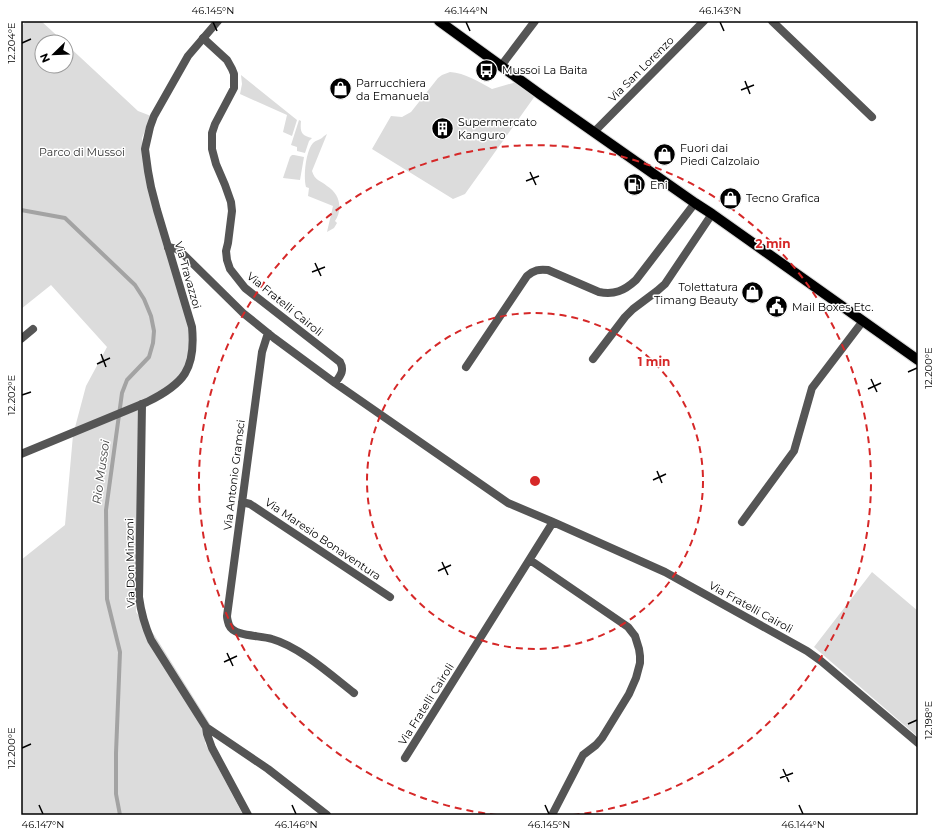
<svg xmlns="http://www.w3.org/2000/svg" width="939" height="836" font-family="Montserrat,sans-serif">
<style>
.green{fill:#dcdcdc}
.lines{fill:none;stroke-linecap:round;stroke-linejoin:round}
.stream{stroke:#a3a3a3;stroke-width:4}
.primary-casing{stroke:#dbdbdb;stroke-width:12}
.minor{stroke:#555;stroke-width:8}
.tertiary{stroke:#555;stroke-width:8}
.primary{stroke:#000;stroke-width:10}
.ticks{fill:none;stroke:#000;stroke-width:1.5}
.ring{fill:none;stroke:#d62828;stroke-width:2;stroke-dasharray:7 5}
.labels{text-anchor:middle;stroke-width:3;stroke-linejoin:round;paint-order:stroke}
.street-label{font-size:11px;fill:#000;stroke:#fff}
.poi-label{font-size:11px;fill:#000;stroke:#fff;text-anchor:start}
.park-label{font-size:11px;fill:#333;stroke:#fff}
.water-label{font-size:12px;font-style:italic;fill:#444;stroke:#fff}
.centre{fill:#d62828;stroke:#fff;stroke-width:2}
.ring-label{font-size:12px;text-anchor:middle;font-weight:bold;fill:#d62828;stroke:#fff;stroke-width:3;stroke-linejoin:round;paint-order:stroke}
.neatline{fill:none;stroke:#000;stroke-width:1.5}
.ticks-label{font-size:10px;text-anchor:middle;fill:#000}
</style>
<rect width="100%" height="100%" fill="#fff"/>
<path class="green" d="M26,21H41L64,42H42V66H66V44L138,111L151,116L142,138L147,181L187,319L190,340L188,361L179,378L139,408V434L136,612L155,636L210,724L205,743L243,815H21V560L65,525L73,435L86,386L107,347L51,285L21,309V27Z
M450,72C465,73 479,82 492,89L527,79L540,89L465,194L453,199L372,149L391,116L402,117L411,112L438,78L442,75Z
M241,75L297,120L292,136L283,132L287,115L240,94L242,84Z
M299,120L301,121C300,132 301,136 312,138L309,141L305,153L297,151V147L291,145Z
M327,134L312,171C315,181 320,180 327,186C340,194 343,209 335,221L337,223L334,228L327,232L333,206L308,196L309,188L306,187C303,177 306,150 313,143C316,140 319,140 322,138C323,137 325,135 327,134Z
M292,155H294L304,157L300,180L283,178L290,157Z
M872,572L918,611V737L814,647Z"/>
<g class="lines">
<path class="stream" d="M21,210L65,218L135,285L144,299L151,316L154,331L153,343L149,357L127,380L122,393L106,510L107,599L120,652L116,753V794L120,815"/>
<defs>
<path id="primary" d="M439,21L541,95L695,203L712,214L918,360"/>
</defs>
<use href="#primary" class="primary-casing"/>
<path class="minor" d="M772,21L872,117
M203,38L227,60L232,69L234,74V88L215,124L212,133V149L216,164L225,185L231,202L232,211L228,243L226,251L227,260L230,269L245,288L340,362C345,371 340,376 335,383
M501,66L535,21
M594,132L704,21
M168,247L177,249L183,254L243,313L274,338L335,383L508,503L553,522L665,572L807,651L821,661L918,743
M268,333L262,352L227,616C227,619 228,622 229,625C234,637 260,635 272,639C300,647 331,675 354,693
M21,339L33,329
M593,359L625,317L633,309L657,291L665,284L712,214
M466,367L527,276C534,270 539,269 548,270L599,292C614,295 624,291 636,280L695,203
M142,404L139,597C141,612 145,626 151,640L206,727L268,769L327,815
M242,502L250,504L390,597
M742,522L794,451L812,388L863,321
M530,560L628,627L635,636L639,649L640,656V663L636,678L629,694L602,738L596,745L583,755L552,815
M206,727L207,734L212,748L248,815
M405,758L553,522"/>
<path class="tertiary" d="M21,454L147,402C184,384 196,369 192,327L157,210L151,187L148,171L145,149L150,127L154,116L188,56L218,21"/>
<use href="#primary" class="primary"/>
</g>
<path class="ticks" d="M213,22L217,31M466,22L470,31M720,22L724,31M22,43L31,39M745,81L750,94M741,90L754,85M530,172L536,185M526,181L539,176M315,263L321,276M312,272L325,267M101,354L106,367M97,364L110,358M908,372L917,368M871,379L877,392M868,389L881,383M22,395L31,392M657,471L662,483M653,480L666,474M442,562L448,575M438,571L451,565M227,653L233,666M224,662L237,656M908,724L917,720M22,748L31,744M783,769L789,782M780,778L793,773M39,805L43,814M292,805L296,814M545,805L549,814M799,805L803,814"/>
<g class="ring">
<circle cx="535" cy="481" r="168"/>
<path d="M497 815A336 336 0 1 1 573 815"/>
</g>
<defs>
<symbol id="bus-disc" viewBox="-11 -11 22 22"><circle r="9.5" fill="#000" stroke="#fff"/><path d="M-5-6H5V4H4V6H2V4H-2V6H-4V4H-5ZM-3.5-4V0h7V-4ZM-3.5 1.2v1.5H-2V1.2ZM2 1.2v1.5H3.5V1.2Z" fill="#fff"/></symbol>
<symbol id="shop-disc" viewBox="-11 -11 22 22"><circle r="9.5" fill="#000" stroke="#fff"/><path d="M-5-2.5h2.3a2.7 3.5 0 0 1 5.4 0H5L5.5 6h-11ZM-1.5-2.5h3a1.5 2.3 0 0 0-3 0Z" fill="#fff"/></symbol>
<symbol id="building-disc" viewBox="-11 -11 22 22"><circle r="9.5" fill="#000" stroke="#fff"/><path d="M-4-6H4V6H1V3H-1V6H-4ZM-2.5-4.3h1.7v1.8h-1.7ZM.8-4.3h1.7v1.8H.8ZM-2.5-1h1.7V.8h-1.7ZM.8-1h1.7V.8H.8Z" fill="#fff"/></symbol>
<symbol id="fuel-disc" viewBox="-11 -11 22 22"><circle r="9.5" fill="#000" stroke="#fff"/><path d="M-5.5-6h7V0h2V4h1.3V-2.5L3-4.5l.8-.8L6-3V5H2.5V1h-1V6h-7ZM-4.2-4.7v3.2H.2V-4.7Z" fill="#fff"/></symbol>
<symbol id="civic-disc" viewBox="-11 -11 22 22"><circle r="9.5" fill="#000" stroke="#fff"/><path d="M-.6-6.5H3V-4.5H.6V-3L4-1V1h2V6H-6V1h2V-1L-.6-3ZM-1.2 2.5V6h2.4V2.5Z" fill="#fff"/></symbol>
</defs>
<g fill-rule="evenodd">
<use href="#bus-disc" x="474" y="58" width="25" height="25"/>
<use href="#shop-disc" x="328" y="76" width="25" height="25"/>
<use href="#building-disc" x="430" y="116" width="25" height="25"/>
<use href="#shop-disc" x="652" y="142" width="25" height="25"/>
<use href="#fuel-disc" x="622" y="172" width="25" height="25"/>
<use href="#shop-disc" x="718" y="186" width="25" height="25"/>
<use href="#shop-disc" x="740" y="280" width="25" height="25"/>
<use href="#civic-disc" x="764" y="294" width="25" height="25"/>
</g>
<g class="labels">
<g class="street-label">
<text transform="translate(641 69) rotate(-45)" y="4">Via San Lorenzo</text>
<text transform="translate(188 275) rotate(74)" y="4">Via Travazzoi</text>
<text transform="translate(285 304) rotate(39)" y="4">Via Fratelli Cairoli</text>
<text transform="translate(234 475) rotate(-83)" y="4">Via Antonio Gramsci</text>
<text transform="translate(323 539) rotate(34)" y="4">Via Maresio Bonaventura</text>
<text transform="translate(130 563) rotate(-91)" y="4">Via Don Minzoni</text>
<text transform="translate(751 607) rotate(29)" y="4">Via Fratelli Cairoli</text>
<text transform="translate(426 704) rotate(-58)" y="4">Via Fratelli Cairoli</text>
</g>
<g class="poi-label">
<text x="502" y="74">Mussoi La Baita</text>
<text x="356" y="87">Parrucchiera<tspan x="356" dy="13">da Emanuela</tspan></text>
<text x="458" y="126">Supermercato<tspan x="458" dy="13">Kanguro</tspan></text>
<text x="680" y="152">Fuori dai<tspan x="680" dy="13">Piedi Calzolaio</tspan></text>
<text x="650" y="189">Eni</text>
<text x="746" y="202">Tecno Grafica</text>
<text x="738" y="291" text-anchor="end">Tolettatura<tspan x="738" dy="13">Timang Beauty</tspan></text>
<text x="792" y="311">Mail Boxes Etc.</text>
</g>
<g class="park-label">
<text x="82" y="156">Parco di Mussoi</text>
</g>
<g class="water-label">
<text transform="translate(101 472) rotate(-82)" y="4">Rio Mussoi</text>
</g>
</g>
<circle cx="535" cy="481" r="6" class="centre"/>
<g class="ring-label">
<text x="773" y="248">2 min</text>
<text x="654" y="366">1 min</text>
</g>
<rect width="939" height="836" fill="none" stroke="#ffffff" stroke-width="44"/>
<g transform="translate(54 54) rotate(247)"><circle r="19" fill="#ffffff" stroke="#999999"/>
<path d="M0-3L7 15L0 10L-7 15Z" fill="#000000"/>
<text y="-6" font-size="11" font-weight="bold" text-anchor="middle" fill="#000000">N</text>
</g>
<rect x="22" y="22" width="895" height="792" class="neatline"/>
<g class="ticks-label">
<text x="213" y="14">46.145°N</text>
<text x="466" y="14">46.144°N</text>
<text x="720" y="14">46.143°N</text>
<text transform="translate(11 43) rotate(-90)" y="4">12.204°E</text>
<text transform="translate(928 368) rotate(-90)" y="4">12.200°E</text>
<text transform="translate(11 395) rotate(-90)" y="4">12.202°E</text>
<text transform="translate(928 720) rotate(-90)" y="4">12.198°E</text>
<text transform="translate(11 748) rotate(-90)" y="4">12.200°E</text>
<text x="43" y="828">46.147°N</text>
<text x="296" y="828">46.146°N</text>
<text x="549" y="828">46.145°N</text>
<text x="803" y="828">46.144°N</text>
</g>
</svg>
